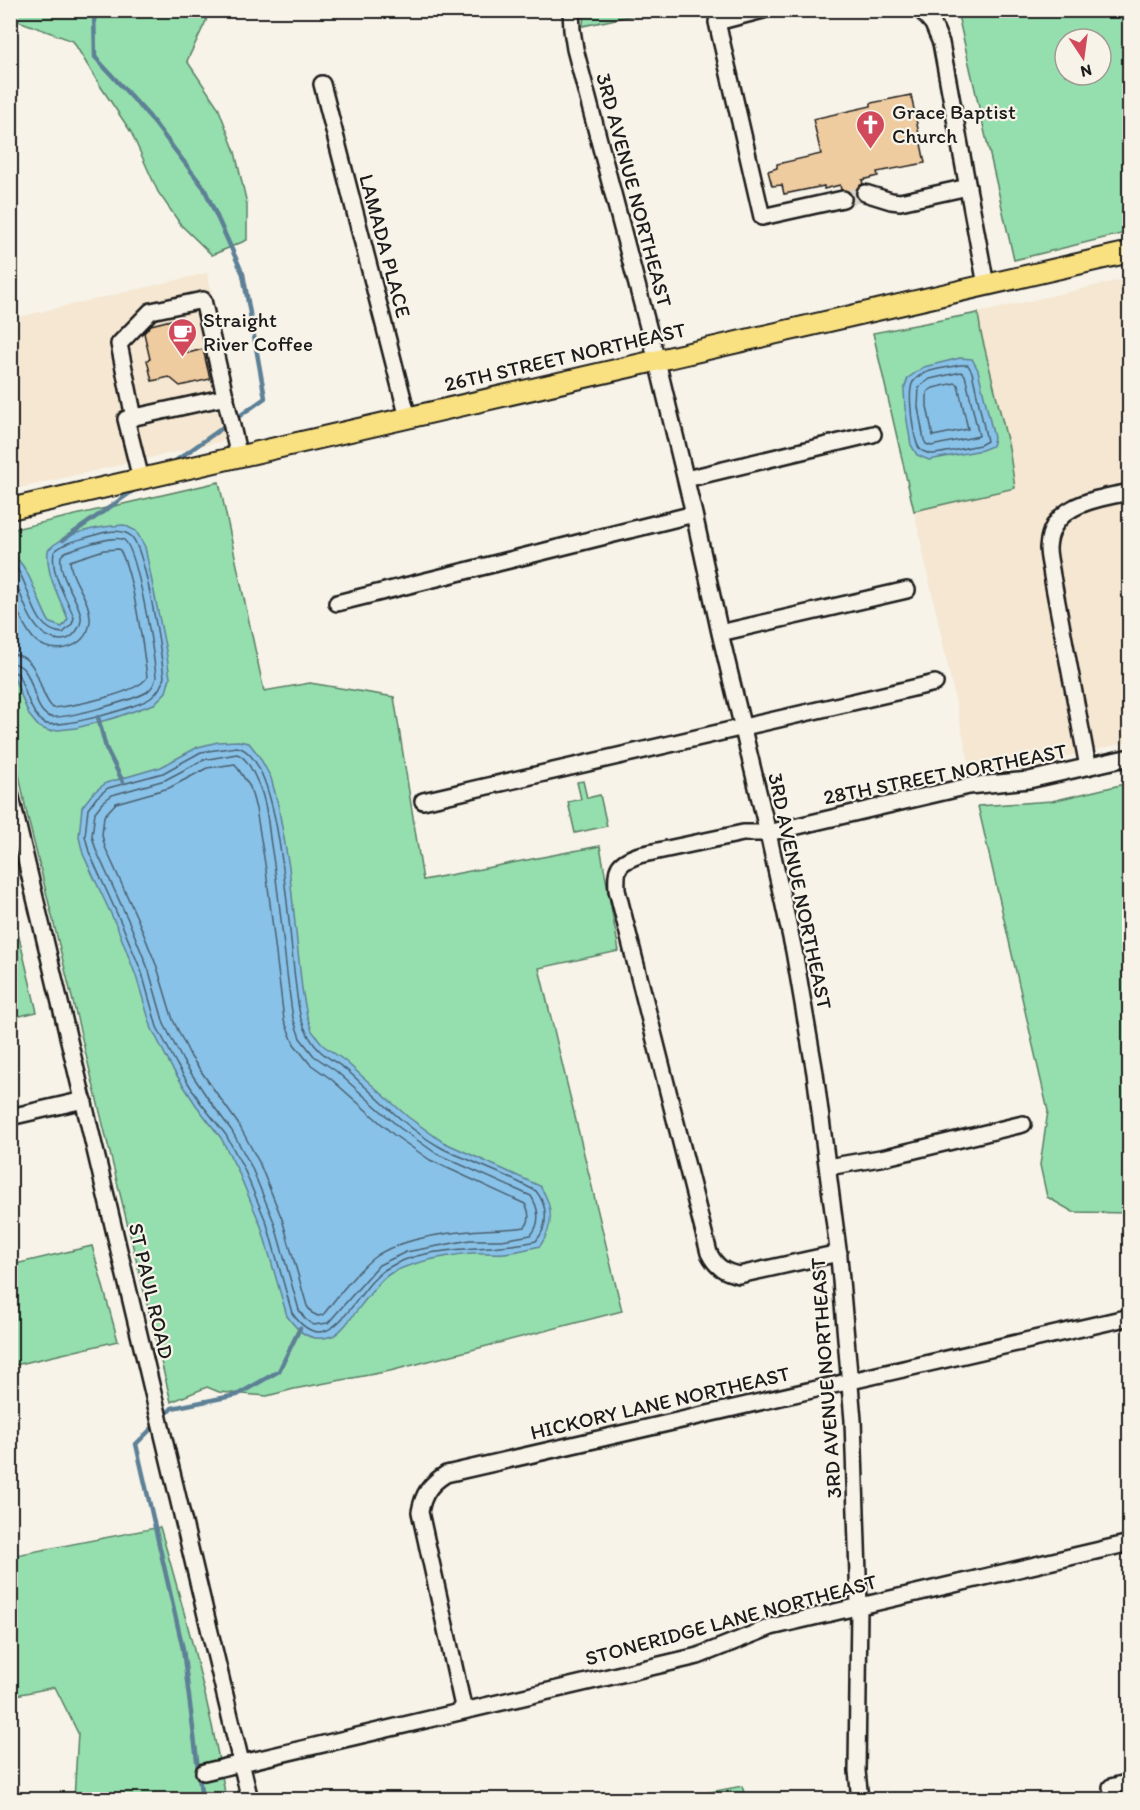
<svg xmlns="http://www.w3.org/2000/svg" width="1140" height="1810" font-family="Itim,sans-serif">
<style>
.built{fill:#f5e7d2}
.green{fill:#95dead;stroke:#587d64;stroke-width:1.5;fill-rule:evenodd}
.water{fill:#89c2e8;stroke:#5d8096;stroke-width:1.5}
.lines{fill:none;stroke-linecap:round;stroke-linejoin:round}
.shore{stroke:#485e6e;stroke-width:1.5}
.stream{stroke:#5d8096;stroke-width:4.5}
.building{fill:#efcba0;stroke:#1c1c1c;stroke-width:1.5}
.minor-tunnel{stroke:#d6d3c9;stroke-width:15;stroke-dasharray:15 8;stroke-linecap:butt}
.minor-casing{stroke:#1c1c1c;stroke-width:20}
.major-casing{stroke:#1c1c1c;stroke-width:24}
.minor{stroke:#f7f3e8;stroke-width:15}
.major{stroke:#f9e181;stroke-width:20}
.labels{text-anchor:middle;stroke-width:4.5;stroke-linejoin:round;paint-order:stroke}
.poi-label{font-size:21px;fill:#1c1c1c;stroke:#f7f3e8;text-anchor:start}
.street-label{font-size:21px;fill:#1c1c1c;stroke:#f7f3e8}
</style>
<rect width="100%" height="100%" fill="#f7f3e8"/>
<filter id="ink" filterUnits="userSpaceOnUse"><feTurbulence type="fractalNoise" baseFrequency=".0167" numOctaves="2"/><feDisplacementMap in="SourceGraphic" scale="12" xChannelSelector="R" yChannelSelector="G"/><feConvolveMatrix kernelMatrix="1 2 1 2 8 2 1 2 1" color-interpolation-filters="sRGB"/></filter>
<g filter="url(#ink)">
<path class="built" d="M207,273L245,436L11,490L10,319Z
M1129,278V742L1021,767L971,772L914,511L1015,488L1009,448L981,333L978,313Z"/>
<path class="green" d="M10,11H208L206,21L187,61L218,107L235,152L247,204V240L212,255L181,225L158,192L131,132L99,84L73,41L16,20L11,21Z
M584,11V10L653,11L583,26Z
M957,11H1129V232L1014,260ZM1065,39H1101V75H1065Z
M978,313L981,333L1009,448L1015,488L914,511L873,333Z
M219,482L264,691L310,683L394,697L423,880L600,846L619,951L539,968L622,1311L390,1371L294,1389L267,1396L219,1392L207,1387L171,1402L26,810L11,734L10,530Z
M583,781L587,798L600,795L607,826L575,833L568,802L581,799L577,782Z
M1129,783V1213L1073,1212L1047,1197L1040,1165L1048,1111L978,806L1052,801Z
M11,904L37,1012L11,1018H10Z
M92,1246L118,1341L11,1366V1265Z
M160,1527C186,1617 211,1707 226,1799H74L78,1733L55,1687L11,1696V1556Z
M742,1786L746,1799H673Z"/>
<path class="water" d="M960,358L972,359L978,370L994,438L992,446L982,450L929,460L917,455L911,445L905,408L904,389L908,378L924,367Z
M124,525L136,531L145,547L167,656L170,678L166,692L154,704L114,718L76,728L49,731L39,727L29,715L11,670V554C30,565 38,604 50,623L62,627L68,619C59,596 46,576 48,550C67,531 98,527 124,525Z
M238,741L249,743L259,756L271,778L278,804L289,867L302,989L307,1016L312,1031L324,1046L345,1061L408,1117L443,1142L540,1186C554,1207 554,1226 540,1246C528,1249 516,1252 504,1253C493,1254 482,1252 471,1253C445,1256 415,1261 391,1273C374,1282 345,1333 332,1336C311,1343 299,1333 287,1316L261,1226L238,1171L221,1138L196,1105L172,1068L152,1029L136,976L118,929L83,854L79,837L82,807L93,793L106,783L161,767L198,747L218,742Z"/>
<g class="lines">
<path class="shore" d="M960,365H968L972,372L987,441L980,445C967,447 941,455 929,454C929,453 921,451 921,450C913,444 907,391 913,382C922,369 946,368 960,365Z
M961,372L965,375L979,436L931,446L926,444L924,440L918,407L919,387L930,379Z
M955,383L958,385L968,429L933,436L927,406V392L933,388Z
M10,561C33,580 28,631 63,633L72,624L74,618C67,597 50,575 54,552C64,542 79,540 92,536C103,532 123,527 132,537C146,553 161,652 164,677C162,686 159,691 152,697C141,707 57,730 44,723C30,714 25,688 18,674L10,670
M10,572C24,594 27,631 54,639C63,641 69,640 75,633C79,628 82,623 81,616C77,595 58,578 61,556L65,552C77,548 114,534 124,540C138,550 154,656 156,677C155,683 152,688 147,692C136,699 58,722 48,716C29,706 37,664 10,663
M10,593C17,608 22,625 33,638C51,658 87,649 90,622C92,600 71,582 70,561L104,550L119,549C132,567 144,651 147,677C140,693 72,706 53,708C36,692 42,655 10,654
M237,747C288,757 288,972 301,1019C305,1030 311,1042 319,1050C328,1059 340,1064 349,1072C378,1098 406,1128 440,1147C452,1154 466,1158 478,1164C498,1172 517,1181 536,1191C548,1206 549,1226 536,1241C490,1252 427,1243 386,1269C355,1288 331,1368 292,1313L267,1224L244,1169L226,1135L200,1102L177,1065L157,1027L142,973L123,927L89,852L85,836L88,809L97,797L108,788L163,773L201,752Z
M237,754C247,757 254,774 258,783C267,802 268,825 271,845C281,903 284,961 293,1018L300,1038L314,1056L336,1071L400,1128L437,1154L531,1196C539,1208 541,1224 531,1235L502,1240H470L406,1252L379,1265L328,1323L313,1325L305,1319L299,1310L274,1222L251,1166L232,1131L207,1097L183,1061L164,1024L149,971L130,924L96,850L92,836L95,812L103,802L112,795L165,780L203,760Z
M235,764L250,787L256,809L266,870L284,1020L294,1044L310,1064L331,1079L394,1135L430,1160L525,1204C529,1210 531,1221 525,1227C507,1230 489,1229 470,1231C442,1233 399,1240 376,1256C360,1267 336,1298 323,1315L318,1316L312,1313L307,1306L282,1219L259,1162L239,1125L191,1057L173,1020L157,967L138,920L105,847L102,835L104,816L116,803L169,788L207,768Z"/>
<path class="stream" d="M94,10L95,57L149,116L204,188L243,274L265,398L171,464
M63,540L137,488
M98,717L106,748L123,782
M162,1418L172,1408L237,1395L279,1371L300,1328
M156,1424L136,1444L183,1649L202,1800"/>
</g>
<path class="building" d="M911,95L925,163L877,172L878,176L862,180L863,184L856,191V196L860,201L852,203L853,197L851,193L841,190L840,185L824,189V186L784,194L782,185L772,186L768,171L777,168V164L821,154L813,119L871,106V103Z
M179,318L188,353L203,349L210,379L180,386L169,377L152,381L147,360L150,359L144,333L151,325Z"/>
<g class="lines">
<path class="minor-tunnel" d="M843,199L865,193"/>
<defs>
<path id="minor" d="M571,10L572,30L575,49L657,361L694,514L720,633L768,833L794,951L815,1073L839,1257L853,1420L859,1606L857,1771L860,1800
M763,10L717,22L762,217L843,199
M921,10L933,24L941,43L986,285
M322,84L408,418
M865,193L891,201L900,202L968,187
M134,418L119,344L151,311L203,300L239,457
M141,479L126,419L226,397
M686,479L873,434
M337,603L694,514
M720,633L907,590
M1088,767L1052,576C1051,567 1048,557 1048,548C1050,504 1096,499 1130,492
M10,793L250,1800
M423,801L935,683
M10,1117L84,1100
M828,1167L886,1157L1023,1124
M839,1253L739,1275C724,1272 716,1267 709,1253L617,890C616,867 617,863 639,855L743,833H768L969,786L1029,780L1130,757
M464,1711L420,1512C423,1494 430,1484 446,1474L1130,1317
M204,1772L698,1656L771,1627L1130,1543
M1111,1787L1130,1782"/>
<path id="major" d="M10,509L1130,252"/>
</defs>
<use href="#minor" class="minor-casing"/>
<use href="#major" class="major-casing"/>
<use href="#minor" class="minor"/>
<use href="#major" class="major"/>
</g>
</g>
<defs>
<symbol id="church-pin" viewBox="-11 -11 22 30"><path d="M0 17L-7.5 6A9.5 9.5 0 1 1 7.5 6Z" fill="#d1495b" stroke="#f7f3e8"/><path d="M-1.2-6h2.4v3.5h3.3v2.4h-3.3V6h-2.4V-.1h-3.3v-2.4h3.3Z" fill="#fff"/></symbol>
<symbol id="cafe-pin" viewBox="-11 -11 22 30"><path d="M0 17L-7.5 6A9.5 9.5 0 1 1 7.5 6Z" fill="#d1495b" stroke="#f7f3e8"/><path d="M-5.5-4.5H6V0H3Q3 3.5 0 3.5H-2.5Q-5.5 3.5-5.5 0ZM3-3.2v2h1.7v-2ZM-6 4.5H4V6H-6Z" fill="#fff"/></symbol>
</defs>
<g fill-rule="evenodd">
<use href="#church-pin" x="854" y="108" width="33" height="45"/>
<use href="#cafe-pin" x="166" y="316" width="33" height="45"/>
</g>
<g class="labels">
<g class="poi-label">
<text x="892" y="119">Grace Baptist<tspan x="892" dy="24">Church</tspan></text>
<text x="203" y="327">Straight<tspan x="203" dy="24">River Coffee</tspan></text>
</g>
<g class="street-label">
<text transform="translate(634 190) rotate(75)" y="7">3RD AVENUE NORTHEAST</text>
<text transform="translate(385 246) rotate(75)" y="7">LAMADA PLACE</text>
<text transform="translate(565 357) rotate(-13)" y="7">26TH STREET NORTHEAST</text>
<text transform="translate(945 774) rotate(-11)" y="7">28TH STREET NORTHEAST</text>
<text transform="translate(800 891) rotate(78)" y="7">3RD AVENUE NORTHEAST</text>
<text transform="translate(151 1291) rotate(77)" y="7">ST PAUL ROAD</text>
<text transform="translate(826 1378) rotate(-94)" y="7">3RD AVENUE NORTHEAST</text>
<text transform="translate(660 1403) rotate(-13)" y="7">HICKORY LANE NORTHEAST</text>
<text transform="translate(731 1620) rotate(-15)" y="7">STONERIDGE LANE NORTHEAST</text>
</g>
</g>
<rect width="1140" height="1810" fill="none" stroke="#f7f3e8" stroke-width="36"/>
<rect x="18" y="18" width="1104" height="1774" fill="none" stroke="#1c1c1c" stroke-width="2" filter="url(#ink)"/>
<g transform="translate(1083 57) rotate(167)"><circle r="28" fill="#f7f3e8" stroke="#9f9d96" stroke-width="1.5"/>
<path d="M0-4.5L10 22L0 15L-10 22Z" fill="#d1495b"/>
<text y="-9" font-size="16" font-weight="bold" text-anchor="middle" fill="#1c1c1c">N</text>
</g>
</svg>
